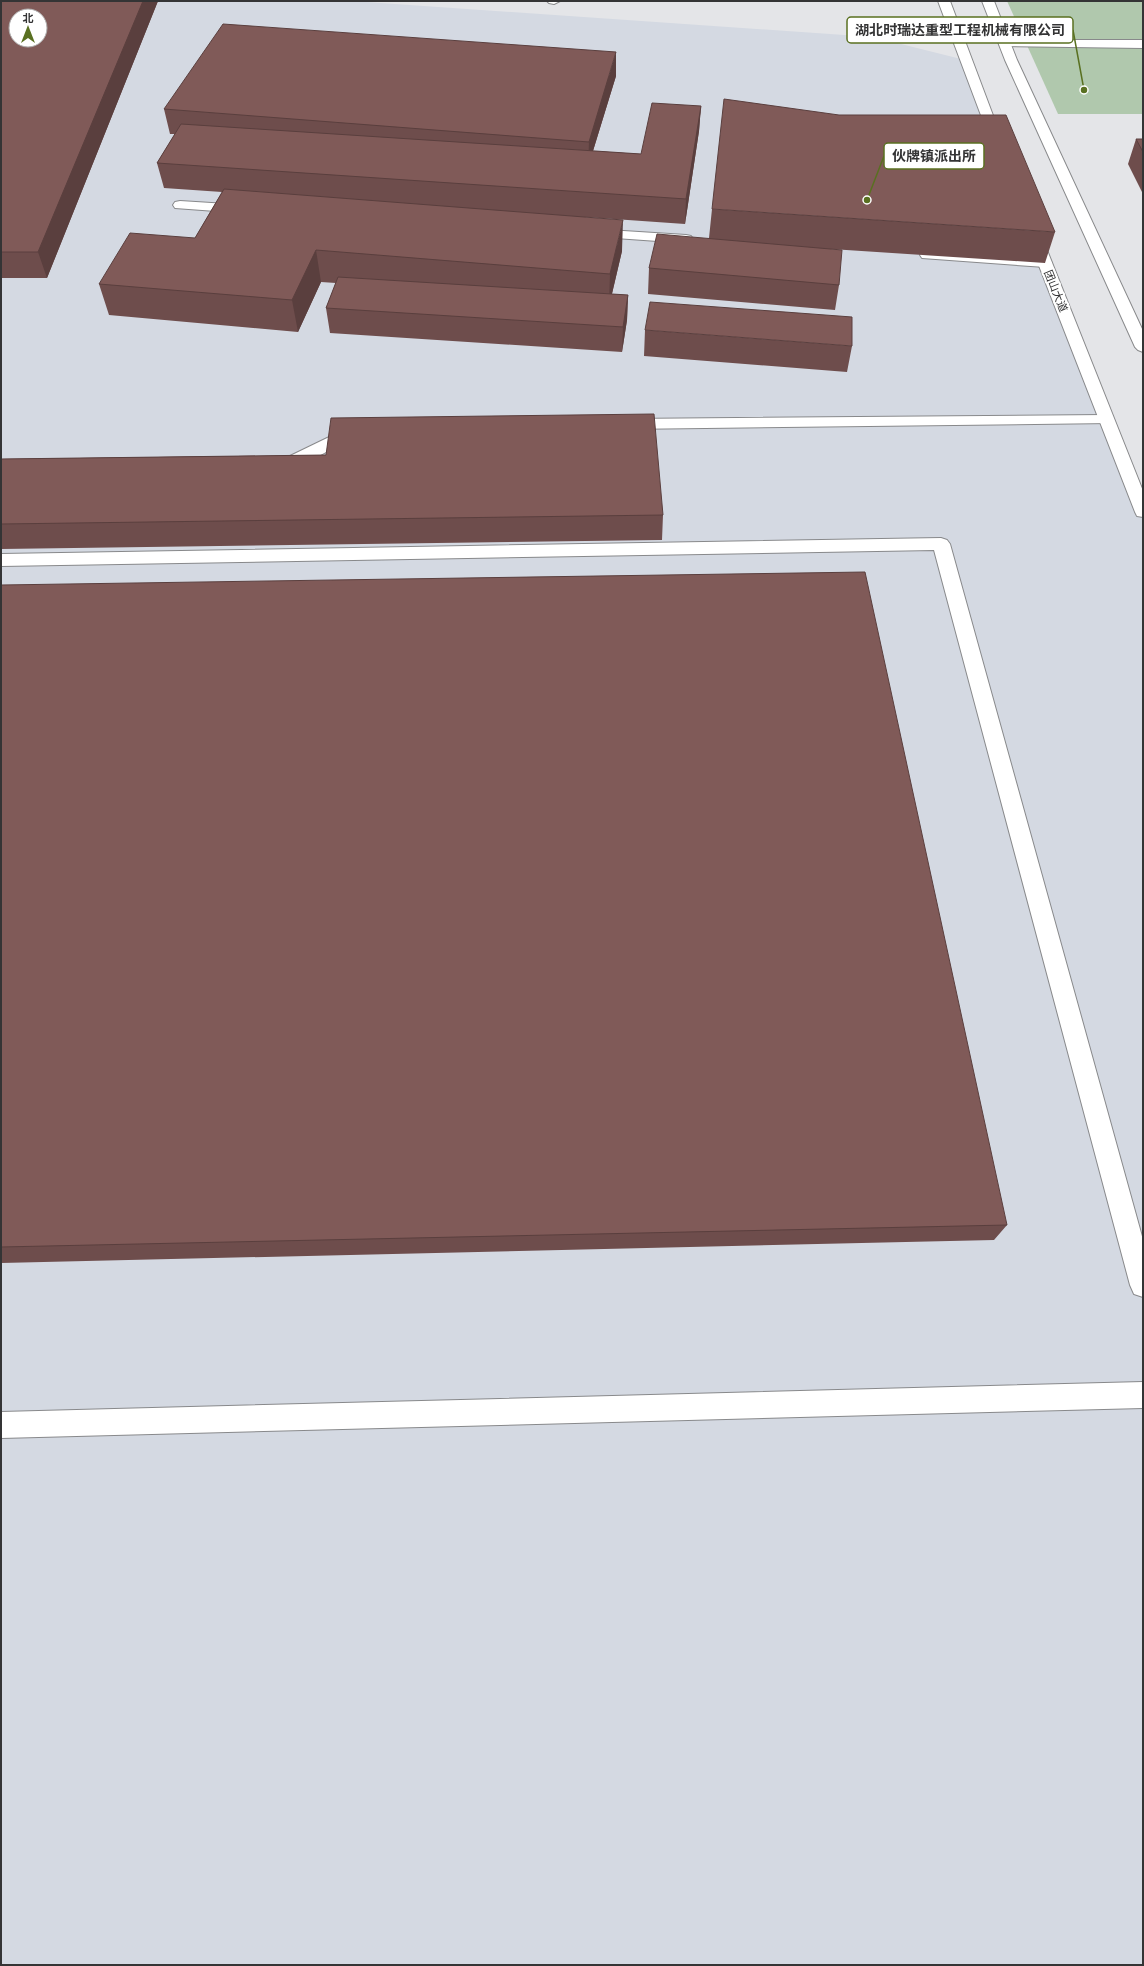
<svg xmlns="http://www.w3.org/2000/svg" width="1144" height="1966" font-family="Cabin,'Noto Sans SC',sans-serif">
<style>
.built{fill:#d4d9e2;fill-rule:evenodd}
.green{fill:#b0c8ad}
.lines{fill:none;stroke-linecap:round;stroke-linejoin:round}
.lane-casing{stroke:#88898b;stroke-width:2}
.highway-casing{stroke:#88898b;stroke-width:2}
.lane{fill:#fff;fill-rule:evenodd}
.highway{fill:#fff;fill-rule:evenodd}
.wall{fill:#6e4d4c}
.shaded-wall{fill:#5a3f3e}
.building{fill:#805a58;stroke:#5a3f3e;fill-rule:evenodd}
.labels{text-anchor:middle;stroke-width:4;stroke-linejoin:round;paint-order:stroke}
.far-street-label{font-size:11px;fill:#343435;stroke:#fff}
.leader{fill:none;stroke:#597021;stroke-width:1.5}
.callout-dot{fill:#597021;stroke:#fff;stroke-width:1.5}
.callout{fill:#fff;stroke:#597021;stroke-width:1.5}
.callout-label{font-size:14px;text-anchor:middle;font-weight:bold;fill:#343435}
</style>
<rect width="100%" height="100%" fill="#e4e5e8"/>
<path class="built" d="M1,1H352L873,37L965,60L1143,512V1965H1ZM16,16H40V40H16Z"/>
<path class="green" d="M1007,1H1143V114H1058Z"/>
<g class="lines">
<defs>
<path id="lane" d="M547,1H560L554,4L549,3Z
M1005,40H1143V48L1001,46L999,44Z
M180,201L243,205L248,206L250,209L248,212L243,213L175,208L173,205L175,202Z
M592,229L686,235L691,236L693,239L691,242L686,243L587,236L585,233L587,230Z
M927,251L1045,259L1050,260L1052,263L1050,266L1045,267L922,258L920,255L922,252Z
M1106,415L1112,417L1114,420L1112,423L626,429L620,427L618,424L620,421L626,419Z
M354,425L360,427L362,430L360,433C334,447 298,473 268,466L266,462L268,458L288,457Z
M941,538L947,540L950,544L1143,1240V1297L1134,1294L1130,1285L934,550L1,566V554Z
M1143,1382V1408L1,1438V1412Z"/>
<path id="highway" d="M938,1H950L1003,142L1002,145L997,146L991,142Z
M982,1H994L1017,60L1143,331V352L1138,350L1135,347L1005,60Z
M1034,231L1039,232L1041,235L1143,491V517L1137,516L1135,512L1027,235L1029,232Z"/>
</defs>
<use href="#lane" class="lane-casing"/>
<use href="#highway" class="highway-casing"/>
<use href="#lane" class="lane"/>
<use href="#highway" class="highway"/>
</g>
<path class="wall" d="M1,1H158L47,278H1Z
M1079,1H1107V2Z
M616,76L593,151L641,154L701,106L699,131L685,224L585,217L622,251L612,294L628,295L627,320L622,352L330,333L326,308L336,283L321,282L298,332L109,315L99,284L195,238L222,192L164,188L157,163L175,134H170L164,109Z
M1136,139H1143V194L1128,164Z
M712,209L1055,232L1045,263L831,249L839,285L835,310L648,294L649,268L709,238Z
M645,330L852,346L847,372L644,356Z
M326,455L663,515L662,540L1,549V459Z
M1,585L1007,1225L994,1240L1,1263Z"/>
<path class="shaded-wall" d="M143,1H158L47,278L38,252Z
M616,52V76L588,167L589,142Z
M701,106L699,131L685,224L686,199Z
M623,220L622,251L609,306L610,274Z
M316,250L321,282L298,332L292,300Z
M628,295L627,320L622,352L623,327Z"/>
<path class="building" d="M1,1H143L38,252H1ZM16,16H40V40H16Z
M223,24L616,52L589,142L164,109Z
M724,99L839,115H1006L1055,232L712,209Z
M652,103L701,106L686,199L157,163L181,124L641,154Z
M1136,139H1143V152Z
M224,189L623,220L610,274L316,250L292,300L99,284L130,233L195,238Z
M657,234L842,250L839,285L649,268Z
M338,277L628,295L623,327L326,308Z
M650,302L852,317V346L645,330Z
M654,414L663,515L1,524V459L326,455L331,418Z
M865,572L1007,1225L1,1247V585Z"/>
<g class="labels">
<g class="far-street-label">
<text transform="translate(1056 291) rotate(68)" y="4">团山大道</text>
</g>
</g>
<path class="leader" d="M1084 90L1073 30M867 200L884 156"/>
<g class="callout-dot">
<circle cx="1084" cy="90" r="4"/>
<circle cx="867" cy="200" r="4"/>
</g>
<g class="callout">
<rect x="847" y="17" width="226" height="26" rx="4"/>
<rect x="884" y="143" width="100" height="26" rx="4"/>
</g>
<g class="callout-label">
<text x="960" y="35">湖北时瑞达重型工程机械有限公司</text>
<text x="934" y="161">伙牌镇派出所</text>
</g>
<rect width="1144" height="1966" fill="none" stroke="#343435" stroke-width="4"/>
<g transform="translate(28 28)"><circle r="19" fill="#ffffff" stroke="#aeaeae"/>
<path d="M0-3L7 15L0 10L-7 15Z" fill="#597021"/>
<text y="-6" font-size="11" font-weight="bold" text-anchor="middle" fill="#343435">北</text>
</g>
</svg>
